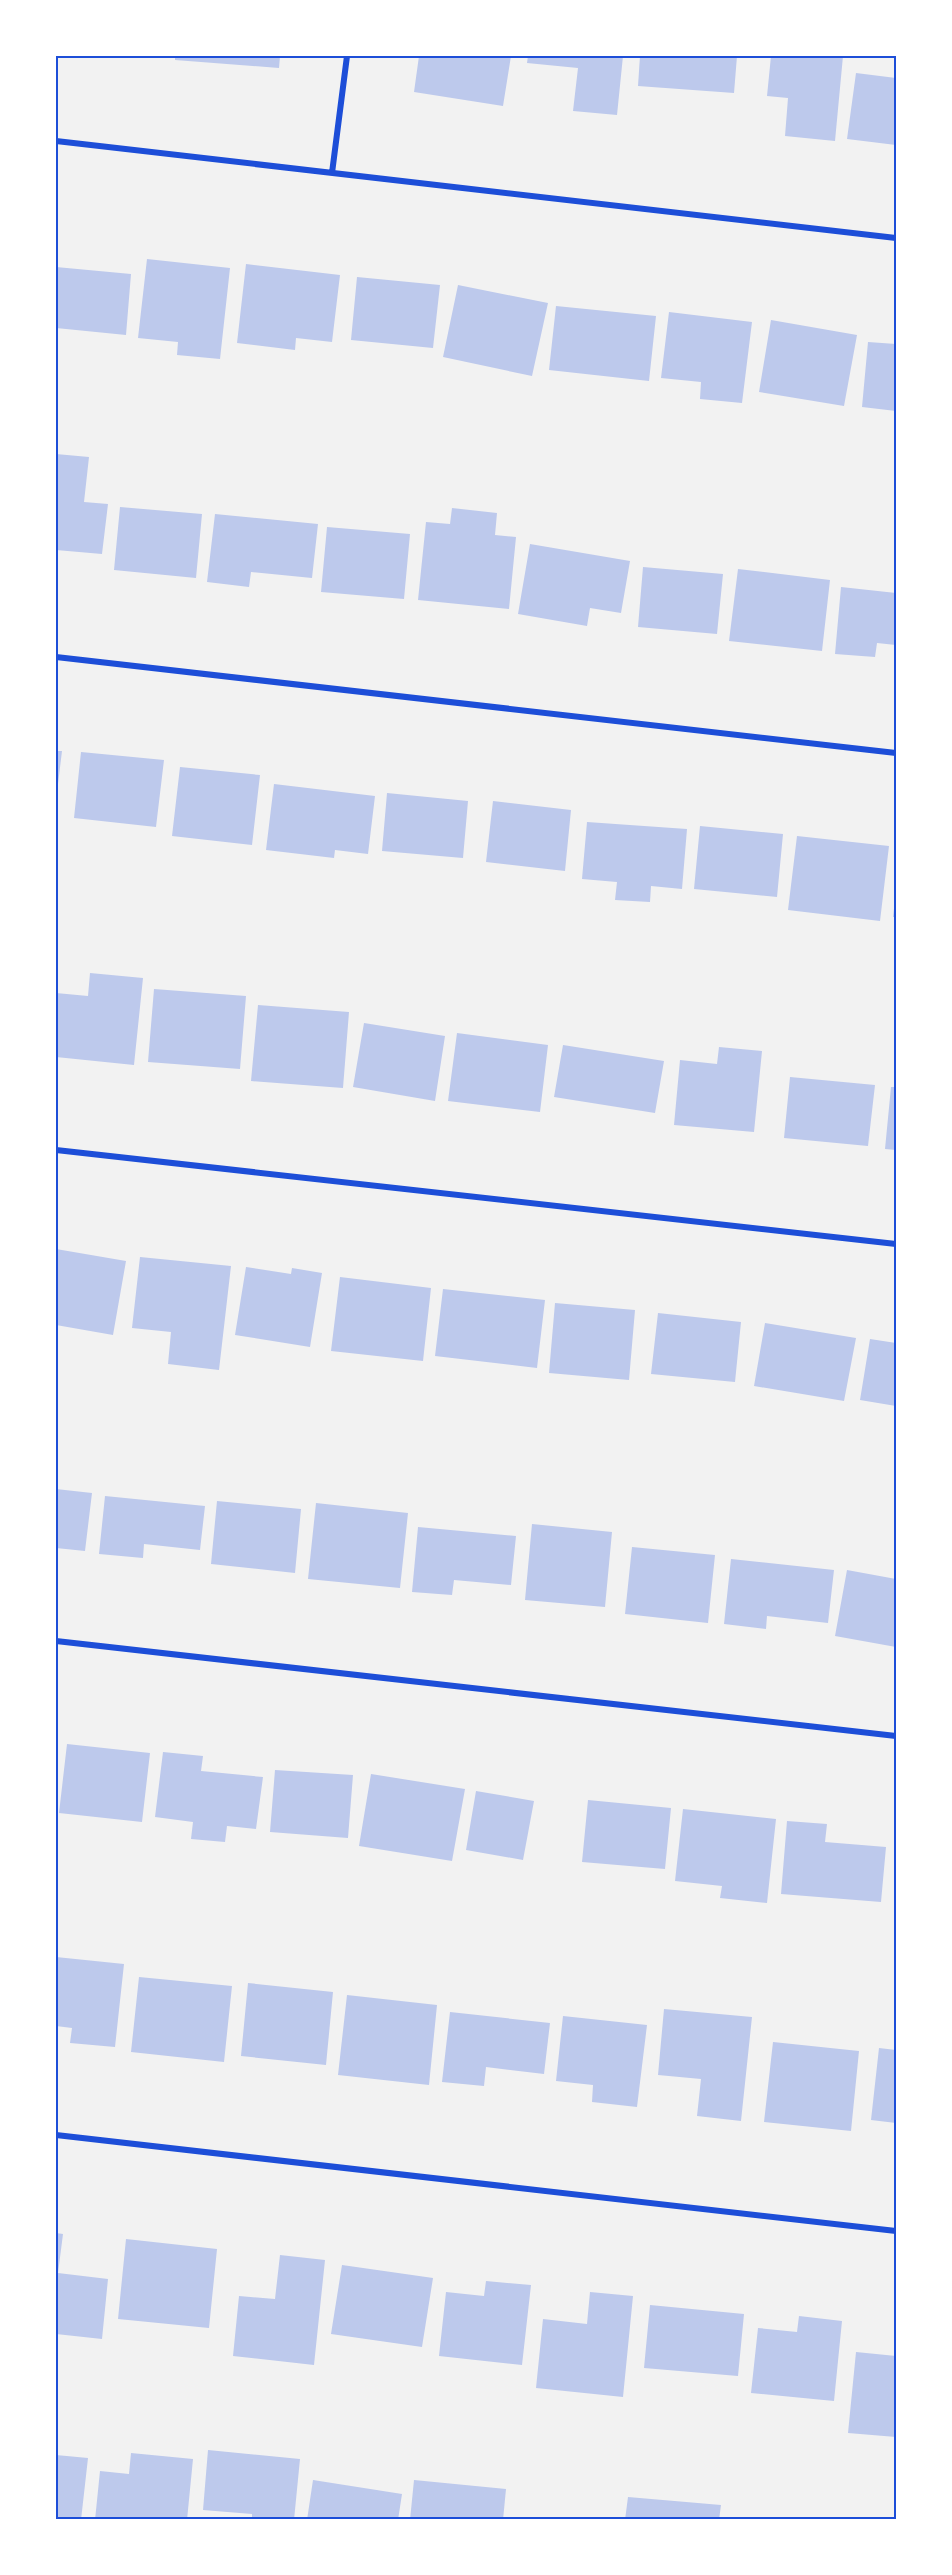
<svg xmlns="http://www.w3.org/2000/svg" width="952" height="2575" font-family="'Sofia Sans Condensed',sans-serif">
<style>
.building{fill:#bdc9ec}
.lines{fill:none;stroke-linecap:round;stroke-linejoin:round}
.minor{stroke:#1d4ed8;stroke-width:6}
.neatline{fill:none;stroke:#1d4ed8;stroke-width:2}
</style>
<rect width="100%" height="100%" fill="#f2f2f2"/>
<path class="building" d="M175,56H280L279,68L175,60Z
M419,56H511L503,106L414,92Z
M528,56H623L617,115L573,111L578,68L527,63Z
M640,56H737L734,93L638,86Z
M771,56H843L835,141L785,136L788,98L767,96Z
M856,73L896,78V145L847,139Z
M147,259L230,268L220,359L177,355L178,342L138,338Z
M246,264L340,275L332,342L296,338L295,350L237,343Z
M56,267L131,274L126,335L56,328Z
M357,277L440,285L433,348L351,340Z
M458,285L548,303L532,376L443,357Z
M556,306L656,316L649,381L549,370Z
M669,312L752,322L742,403L700,399L701,382L661,378Z
M771,320L857,335L844,406L759,392Z
M868,342L896,344V411L862,407Z
M56,454L89,457L84,502L108,504L102,554L56,550Z
M120,507L202,514L196,578L114,570Z
M452,508L497,513L495,535L516,537L509,609L418,600L426,522L450,524Z
M215,514L318,524L312,578L251,572L249,587L207,582Z
M327,527L410,534L404,599L321,592Z
M530,544L630,561L621,613L590,608L587,626L518,614Z
M643,567L723,574L717,634L638,627Z
M738,569L830,580L822,651L729,641Z
M841,587L896,593V645L877,643L875,657L835,654Z
M56,751H62L57,792H56Z
M81,752L164,760L156,827L74,818Z
M180,767L260,775L252,845L172,836Z
M274,784L375,796L368,854L335,850L334,858L266,850Z
M387,793L468,801L463,858L382,851Z
M493,801L571,810L565,871L486,862Z
M587,822L687,829L682,889L651,886L650,902L615,900L617,882L582,879Z
M700,826L783,834L777,897L694,889Z
M797,836L889,846L880,921L788,910Z
M895,900H896V917H893Z
M90,973L143,978L134,1065L56,1057V993L88,996Z
M154,989L246,996L240,1069L148,1062Z
M258,1005L349,1012L343,1088L251,1081Z
M364,1023L445,1036L435,1101L353,1087Z
M457,1033L548,1045L540,1112L448,1101Z
M563,1045L664,1061L655,1113L554,1097Z
M719,1047L762,1051L754,1132L674,1125L680,1060L717,1064Z
M790,1077L875,1085L868,1146L784,1138Z
M891,1087H896V1150L885,1149Z
M56,1249L126,1261L113,1335L56,1325Z
M140,1257L231,1266L219,1370L168,1364L171,1332L132,1328Z
M246,1267L291,1274L292,1268L322,1273L310,1347L235,1335Z
M340,1277L431,1288L423,1361L331,1351Z
M443,1289L545,1300L537,1368L435,1356Z
M555,1303L635,1310L629,1380L549,1373Z
M658,1313L741,1322L735,1382L651,1374Z
M765,1323L856,1338L844,1401L754,1386Z
M870,1339L896,1343V1406L860,1400Z
M56,1489L92,1493L85,1551L56,1548Z
M105,1496L205,1506L200,1550L144,1544L143,1558L99,1554Z
M217,1501L301,1509L295,1573L211,1564Z
M316,1503L408,1513L400,1588L308,1579Z
M532,1524L612,1532L605,1607L525,1600Z
M418,1527L516,1536L511,1585L454,1580L452,1595L412,1592Z
M632,1547L715,1555L708,1623L625,1614Z
M731,1559L834,1570L828,1623L767,1616L766,1629L724,1624Z
M847,1570L896,1579V1647L835,1636Z
M67,1744L150,1753L142,1822L59,1813Z
M163,1752L203,1756L201,1771L263,1777L256,1829L227,1826L225,1842L191,1839L193,1822L155,1817Z
M275,1770L353,1775L348,1838L270,1832Z
M371,1774L465,1789L452,1861L359,1846Z
M476,1791L534,1801L523,1860L466,1850Z
M588,1800L671,1808L665,1869L582,1862Z
M683,1809L776,1819L767,1903L720,1898L722,1886L675,1881Z
M787,1821L827,1824L825,1842L886,1847L881,1902L781,1894Z
M56,1957L124,1964L115,2047L70,2043L72,2028L56,2026Z
M139,1977L232,1986L224,2062L131,2052Z
M248,1983L333,1992L326,2065L241,2056Z
M347,1995L437,2005L429,2085L338,2075Z
M664,2009L752,2017L741,2121L697,2116L701,2079L658,2075Z
M450,2012L550,2023L544,2074L486,2067L484,2086L442,2082Z
M563,2016L647,2025L637,2107L592,2102L593,2085L556,2081Z
M773,2042L859,2051L851,2131L764,2122Z
M879,2048L896,2050V2123L871,2120Z
M56,2233L63,2234L58,2273L108,2279L102,2339L56,2334Z
M126,2239L217,2249L209,2328L118,2319Z
M280,2255L325,2260L314,2365L233,2356L239,2296L275,2299Z
M342,2265L433,2278L422,2347L331,2334Z
M486,2281L531,2285L522,2365L439,2356L446,2292L484,2296Z
M590,2292L633,2296L623,2397L536,2388L543,2319L587,2324Z
M650,2305L744,2314L738,2376L644,2368Z
M799,2316L842,2321L834,2401L751,2393L758,2328L797,2332Z
M856,2352L896,2356V2437L848,2433Z
M208,2450L300,2459L294,2520H252V2514L203,2510Z
M131,2453L193,2459L187,2520H95L100,2471L129,2474Z
M56,2455L88,2458L81,2520H56Z
M313,2480L402,2494L398,2520H307Z
M414,2480L506,2489L503,2520H410Z
M628,2497L721,2505L719,2520H625Z"/>
<g class="lines">
<path class="minor" d="M56,141L896,238
M332,173L347,56
M56,657L896,753
M56,1150L896,1244
M56,1641L896,1736
M56,2135L896,2231"/>
</g>
<rect width="952" height="2575" fill="none" stroke="#ffffff" stroke-width="114"/>
<rect x="57" y="57" width="838" height="2461" class="neatline"/>
</svg>
